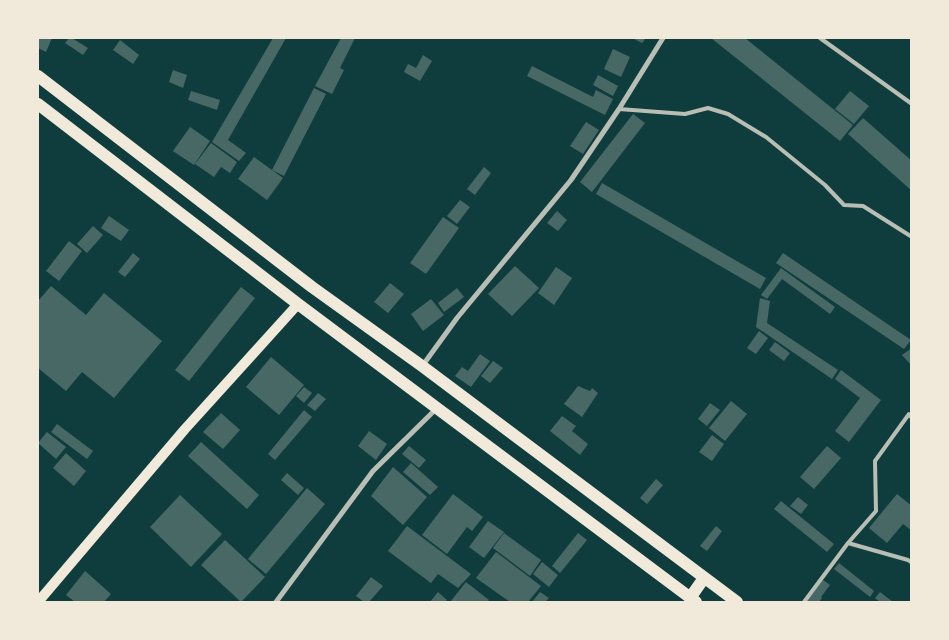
<svg xmlns="http://www.w3.org/2000/svg" width="949" height="640" font-family="'Zilla Slab',serif">
<style>
.building{fill:#486865}
.lines{fill:none;stroke-linecap:round;stroke-linejoin:round}
.service{stroke:#b8beb3;stroke-width:4}
.minor{stroke:#b8beb3;stroke-width:5}
.secondary{stroke:#f1e9da;stroke-width:10}
.trunk{stroke:#f1e9da;stroke-width:12}
</style>
<rect width="100%" height="100%" fill="#0f3d3e"/>
<path class="building" d="M38,38H52L46,52L38,48Z
M69,38H72L88,48L83,55L65,43Z
M273,38H286L228,140L246,153L239,161L212,142Z
M341,38H355L340,68L344,70L332,94L315,86Z
M632,38H646L642,43Z
M711,38H745L853,125L840,141Z
M120,40L139,55L133,64L113,50Z
M613,49L630,57L621,77L604,69Z
M423,55L432,61L420,81L404,72L408,64L416,68Z
M532,66L593,97L596,90L613,99L605,115L527,76Z
M173,70L187,75L183,88L169,82Z
M598,75L618,86L613,96L593,85Z
M314,88L326,94L284,176L272,170Z
M191,91L220,100L217,110L188,100Z
M850,91L869,106L854,124L835,109Z
M633,114L645,123L592,192L580,182Z
M863,118L912,161V191L848,134Z
M586,122L599,130L583,154L570,146Z
M190,127L210,141L194,165L173,151Z
M211,143L237,162L230,173L221,167L214,177L195,164Z
M254,157L283,178L267,200L238,179Z
M484,167L491,173L475,195L467,189Z
M602,183L766,278L760,289L596,194Z
M460,200L470,207L457,224L447,216Z
M557,211L567,220L558,231L547,223Z
M109,216L129,230L121,241L101,228Z
M443,217L459,228L426,274L410,263Z
M93,226L103,235L87,253L77,244Z
M69,241L82,251L59,281L46,271Z
M133,253L140,259L125,277L118,272Z
M783,253L911,340L904,349L776,263Z
M515,266L539,288L512,316L488,294Z
M556,267L572,278L554,305L538,293Z
M781,268L835,307L830,314L782,279L767,299L761,295Z
M390,283L404,294L388,313L374,302Z
M51,286L86,315L104,293L162,341L114,398L82,372L66,391L38,368V301Z
M241,287L255,298L189,381L175,370Z
M457,288L464,297L444,312L438,303Z
M760,298L770,301L767,323L838,370L832,379L756,327Z
M431,299L444,315L423,331L411,314Z
M759,331L768,338L756,354L747,348Z
M775,342L790,353L784,361L769,350Z
M912,348V366L902,355Z
M480,354L490,361L471,387L455,376L462,367L468,371Z
M271,357L304,385L279,415L246,387Z
M493,361L503,368L490,383L481,376Z
M841,370L881,400L849,442L835,431L860,398L835,379Z
M578,386L590,391L592,388L598,393L582,417L564,404Z
M304,387L312,393L304,403L296,396Z
M318,393L326,399L315,411L307,405Z
M731,401L747,414L725,441L709,428Z
M710,403L720,410L707,426L698,419Z
M304,410L312,417L275,460L268,454Z
M221,413L240,430L223,449L203,432Z
M562,416L576,426L572,431L588,444L580,455L550,431Z
M57,424L93,451L87,459L51,432Z
M369,431L387,444L376,460L358,446Z
M47,432L66,447L56,459L38,443Z
M712,435L724,444L712,461L699,452Z
M201,442L259,495L247,509L188,456Z
M409,446L426,460L419,468L402,454Z
M827,446L841,458L814,489L800,477Z
M66,453L86,471L74,486L53,468Z
M411,463L438,487L430,495L403,472Z
M393,467L427,497L403,525L371,496Z
M287,473L304,488L298,495L281,480Z
M656,479L663,485L647,504L640,498Z
M307,488L325,504L266,574L248,559Z
M453,494L483,517L472,531L467,527L447,554L422,535Z
M897,494L912,506V529L911,530L903,524L887,543L869,528Z
M180,495L222,534L191,567L150,527Z
M798,497L808,505L801,514L790,506Z
M781,501L834,544L827,552L774,509Z
M488,521L504,532L484,558L469,547Z
M407,526L471,574L458,588L438,574L431,583L388,551Z
M716,526L722,531L707,551L700,546Z
M504,533L541,560L530,576L493,548Z
M578,533L587,540L560,573L552,566Z
M225,540L265,577L241,602L201,565Z
M496,552L541,586L528,602H510L476,578Z
M542,562L558,575L549,587L533,574Z
M839,563L874,591L870,597L834,569Z
M85,571L111,594L104,602H75L66,595Z
M371,577L383,586L369,602H364L356,596Z
M823,580L830,585L821,597L822,598L819,602H806Z
M466,582L489,600L487,602H450Z
M438,592L447,600L445,602H430Z
M540,592L549,598L545,602H532Z
M880,592L893,602H880L875,598Z"/>
<g class="lines">
<path class="service" d="M820,38L912,104
M619,109L685,114L708,108L728,114L766,137L825,185L844,205L863,206L912,237
M848,543L908,560L912,563
M804,602L848,543L876,511L875,461L909,414L912,418"/>
<path class="minor" d="M423,365L457,318L571,180L619,109L663,38
M276,602L373,471L436,409"/>
<path class="secondary" d="M38,602L185,429L298,304"/>
<path class="trunk" d="M38,76L312,287L422,366L737,602
M38,104L298,304L696,602
M690,598L704,578"/>
</g>
<rect width="949" height="640" fill="none" stroke="#f1e9da" stroke-width="78"/>
</svg>
